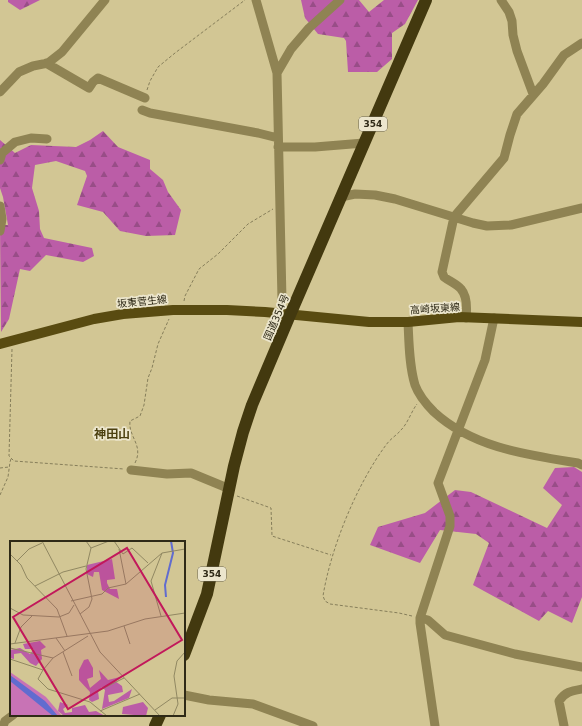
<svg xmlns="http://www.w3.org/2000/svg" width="582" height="726" font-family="'DejaVu Sans','Noto Sans JP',sans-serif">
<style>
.forest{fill:url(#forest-firs)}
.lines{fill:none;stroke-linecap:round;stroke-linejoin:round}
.path{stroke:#867e5a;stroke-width:1;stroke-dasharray:3 2;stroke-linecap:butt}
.minor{stroke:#8f8353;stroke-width:9}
.major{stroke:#594b11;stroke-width:10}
.highway{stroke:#43390f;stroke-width:12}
.labels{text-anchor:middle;stroke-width:3.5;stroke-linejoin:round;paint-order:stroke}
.shield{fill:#ece6cd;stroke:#68624e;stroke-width:1}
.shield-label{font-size:9px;font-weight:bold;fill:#2f2a17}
.street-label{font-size:10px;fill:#2f2a17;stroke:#ece6cd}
.quarter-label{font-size:12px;font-weight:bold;fill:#4c4010;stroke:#ece6cd}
.inset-river{fill:none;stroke:#616ccf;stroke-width:2}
.inset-road{fill:none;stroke:#918862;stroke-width:1}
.view{fill:#c2185b;fill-opacity:0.15;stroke:#c2185b;stroke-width:2}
.inset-edge{fill:none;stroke:#2f2a17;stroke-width:2}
</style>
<defs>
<pattern id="forest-firs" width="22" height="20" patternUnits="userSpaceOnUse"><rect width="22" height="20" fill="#bb5da7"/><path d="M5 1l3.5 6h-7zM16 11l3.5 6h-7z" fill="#984d87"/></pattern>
</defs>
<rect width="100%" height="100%" fill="#d2c694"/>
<path class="forest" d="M8,0H40L20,10L8,2Z
M301,0H359L369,12L384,0H418L405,24L392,33V59L377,72H348L346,41L344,38L318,34L305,18Z
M103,131L118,147L150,160V169L163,180L168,192L181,210L175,235L146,236L120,231L103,212L77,205L87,176L85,171L56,161L35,165L32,188L39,211L40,229L44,238L92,248L94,256L83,262L46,255L30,271L20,269L9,319L1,332L0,225H8L3,197L0,188V140L15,153L31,145L76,147L90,140Z
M574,467L582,472V597L572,623L548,611L539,621L473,585L489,543L476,534L440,530L420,563L370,545L378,527L425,513L455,490L471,492L547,528L562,505L543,488L555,468Z"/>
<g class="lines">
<path class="path" d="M147,90L150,81L158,67L175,53L245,0
M184,301L185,296L199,269L218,254L248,224L273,209
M12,349L9,456L14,461L124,469
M135,463C144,445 128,437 130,421L140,416L144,405L148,378L152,368L158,344L169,319
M0,468L9,467
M0,495L8,477L10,462L11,459
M237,496L271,508L272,536L331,555
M412,616L399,613L330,604L325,601L323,596C331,547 357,484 386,445C390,439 397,435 401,430C408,423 411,412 417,404"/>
<path class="minor" d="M256,0L277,73L282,300
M501,0L509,12L512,21L513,35L517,51L533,94
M46,63L89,88L93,82L98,78L145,98
M277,73L291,49L309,28L340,0
M0,92L19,72L33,66L48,63L62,52L105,0
M142,110L150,113L258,133L278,138
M278,147H315L364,143
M0,160L2,153L15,142L31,138L47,139
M341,197L355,194L375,195L395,199L473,223L487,226L511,225L582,208
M0,206L2,219L0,231
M466,318C467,309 467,296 461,289C457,284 449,281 444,277L442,272L454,217L504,158L510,135L517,114L543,84L564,55L582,43
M408,322C409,342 409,365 415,385C419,396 426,404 434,412C473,448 528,455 578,463L582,465
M131,470L167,474L191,473L225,487L229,490
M420,618L428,620L445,635L515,654L582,667
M184,695L209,700L253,704L313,726
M3,726L5,721L13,715
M435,726L420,623V618L450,526V516L438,483L485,360L494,318
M564,726L559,701C565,692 571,691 582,689"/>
<path class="major" d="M0,344L94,319L123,314L173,310H227L265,312L369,322H408L459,317L582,322"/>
<path class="highway" d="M184,655L207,594L234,466L243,432L252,405L290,315L426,0
M155,726L160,715"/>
</g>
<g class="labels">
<g class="shield">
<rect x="359" y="117" width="28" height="14" rx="3"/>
<rect x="198" y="567" width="28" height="14" rx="3"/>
</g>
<g class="shield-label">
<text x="373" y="127">354</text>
<text x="212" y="577">354</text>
</g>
<g class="street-label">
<text transform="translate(142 301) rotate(-6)" y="4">坂東菅生線</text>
<text transform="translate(435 308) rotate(-4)" y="4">高崎坂東線</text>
<text transform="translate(276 317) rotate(-67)" y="4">国道354号</text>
</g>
<g class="quarter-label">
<text x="112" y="438">神田山</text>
</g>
</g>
<g transform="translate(10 541)">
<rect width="175" height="175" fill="#d2c694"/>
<path d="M102,18L105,38L97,39V42L100,48H107L109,58L92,49L89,31H84L83,36L77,33V24ZM30,100L36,106L31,109L32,118L26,125L20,122L11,112L4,113V118L0,117V109L10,107L20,113L24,108H15L13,103ZM78,118L83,127V136L77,138L80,147L91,138L89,129L98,139L110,136L105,140L112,145L113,151L98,154L99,161L104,160L122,148L119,157L92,168L95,149L92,146L88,150L89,158L82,161L79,159L80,151L69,139V129L74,119ZM50,161L58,164L53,168L55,172L62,171V167L75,164L79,171L86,170L95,175H54L48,170ZM133,161L138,167L136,175L112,173L113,166Z" fill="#bb5da7"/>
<path d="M0,131L36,156L52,175H0Z" fill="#c873b5"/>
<path d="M0,134L35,160L48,175H43L0,140Z" fill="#616ccf"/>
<path class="inset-river" d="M156,56L155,44L163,12L161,0"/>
<path class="inset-road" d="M32,0L90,111L150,175M104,0L113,13L122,7L138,22M81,7L99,0M109,8L116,43M0,13L11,24L17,37L47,68L57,95M7,20L19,8L32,2M25,45L53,31L76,25M61,60L92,53L98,47L116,43L152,12L175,8M0,67L13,74L49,76L59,72L64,64M70,73L79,66L82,58L76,28L81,7L76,0M151,75L141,40L152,12M114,85L120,103M78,95L43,117L33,129L28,138L38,148L80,161L97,175M46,97L55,110M5,102L11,86L22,75M0,103L98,90L135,78L175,72M0,107L43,117M53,111L62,135M0,118L33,129M82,153L114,137M145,169L162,157H175M90,170L130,153M163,175L168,163L164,135L167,120L175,111"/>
<path class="view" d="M117,7L172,99L58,168L3,76Z"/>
<rect width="175" height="175" class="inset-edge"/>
</g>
</svg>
